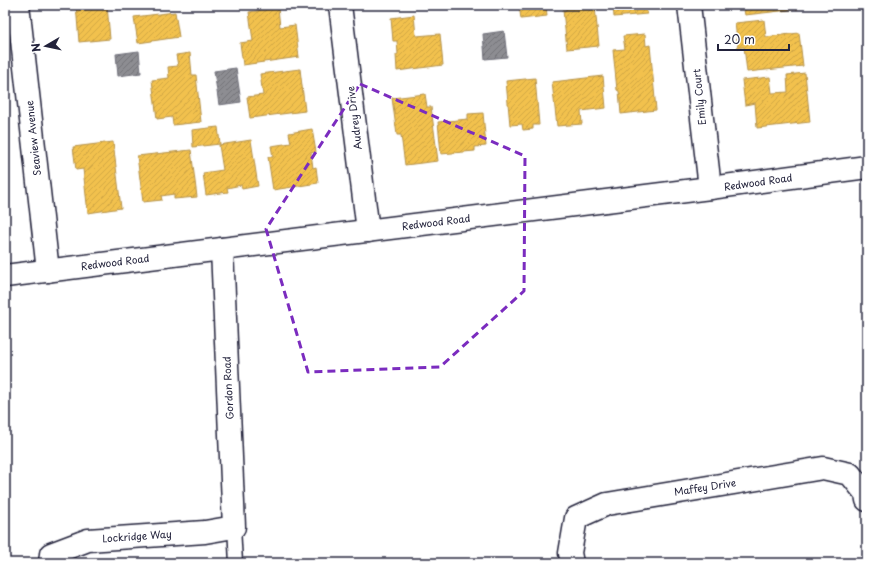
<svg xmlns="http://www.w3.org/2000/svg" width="872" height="568" font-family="'Playpen Sans',sans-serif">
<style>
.homes{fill:url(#homes-hatch);stroke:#b49148}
.industry{fill:url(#industry-hatch);stroke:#6d6d78}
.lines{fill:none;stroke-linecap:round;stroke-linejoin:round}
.service-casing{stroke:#22223b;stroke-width:15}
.minor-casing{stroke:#22223b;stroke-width:25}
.secondary-casing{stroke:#22223b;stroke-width:25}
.service{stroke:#fff;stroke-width:12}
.minor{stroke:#fff;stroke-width:22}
.secondary{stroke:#fff;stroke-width:22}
.marked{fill:none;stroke:#7b2cbf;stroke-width:3;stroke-dasharray:8 5;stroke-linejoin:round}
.labels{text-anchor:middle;stroke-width:4;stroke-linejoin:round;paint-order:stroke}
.street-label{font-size:10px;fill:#22223b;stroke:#fff}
</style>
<defs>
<pattern id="homes-hatch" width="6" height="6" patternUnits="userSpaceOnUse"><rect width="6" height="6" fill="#f2c14e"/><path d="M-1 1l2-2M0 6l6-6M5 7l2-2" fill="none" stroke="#cfa645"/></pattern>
<pattern id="industry-hatch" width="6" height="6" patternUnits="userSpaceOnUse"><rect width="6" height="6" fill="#8d8d92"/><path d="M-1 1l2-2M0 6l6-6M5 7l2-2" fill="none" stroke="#737378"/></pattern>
</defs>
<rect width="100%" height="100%" fill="#fff"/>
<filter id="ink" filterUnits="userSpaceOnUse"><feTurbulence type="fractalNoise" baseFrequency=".025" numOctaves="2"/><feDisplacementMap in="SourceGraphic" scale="8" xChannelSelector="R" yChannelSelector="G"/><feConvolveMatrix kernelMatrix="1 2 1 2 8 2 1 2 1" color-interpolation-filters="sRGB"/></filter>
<g filter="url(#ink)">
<path class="homes" d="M76,5H107L110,39L79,42Z
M519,5H546L547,16L521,19Z
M566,5H591V8L595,7L599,46L567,49L563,10H566Z
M613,5H646L647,14L614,17Z
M743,5H797L798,9L745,15Z
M278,8L280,27L295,25L299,57L243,65L240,43L253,41L249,12Z
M175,12L179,37L138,43L134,17Z
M414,15L416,36L440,34L443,65L397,71L396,55L398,54L397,41H393L391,18Z
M764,20L766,37L799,33L803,66L747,72L744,47L738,48L735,23Z
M645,34L646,46L650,45L656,110L621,114L619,91L617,90L613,50L625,49L623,36Z
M190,53L192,75H196L201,122L173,125L172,117L157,119L152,80L169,78L168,67L178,66L176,55Z
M300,69L305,111L250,118L247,97L263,95L260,74Z
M805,73L810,122L757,128L755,103L745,105L742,80L770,77L772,93L788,92L787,75Z
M603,76L606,108L581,111L582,124L557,126L552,82Z
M535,78L539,125H533V129L523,130L522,124L510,125L506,81Z
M425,94L427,107H431L438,161L405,165L401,135H397L392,98Z
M483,113L486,146L475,147V151L441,154L438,122L468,119V114Z
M218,127L220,144L193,147L192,130Z
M312,129L316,152L311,153L313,168L316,167L318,183L273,190L268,157H273L271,146L291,143L289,133Z
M251,140L258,186L242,189L241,185L227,188L228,192L206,195L203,173L223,170L219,145Z
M113,142L121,208L88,213L83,169L76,170L73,147Z
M191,150L197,197L174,199V194L161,196L162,200L143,202L137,156Z"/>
<path class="industry" d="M504,31L507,57L485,59L483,34Z
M139,51L141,73L118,76L116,54Z
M236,68L241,102L219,105L214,71Z"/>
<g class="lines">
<defs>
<path id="service" d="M234,527L236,563"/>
<path id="minor" d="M18,5L48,271
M340,5L368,231
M689,5L710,188
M50,563L51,554L88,540L205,532L234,527L222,249
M572,563L570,553L576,518L607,504L823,468L850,474L866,494L867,500"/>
<path id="secondary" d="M5,276L710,188L867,167"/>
</defs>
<use href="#service" class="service-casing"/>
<use href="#minor" class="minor-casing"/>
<use href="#secondary" class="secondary-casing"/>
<use href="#service" class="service"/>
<use href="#minor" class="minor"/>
<use href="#secondary" class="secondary"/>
</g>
</g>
<path class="marked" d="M360,84L525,156L524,291L440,367L308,372L266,229Z"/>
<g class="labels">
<g class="street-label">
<text transform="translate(699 97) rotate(-96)" y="4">Emily Court</text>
<text transform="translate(354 118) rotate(-97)" y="4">Audrey Drive</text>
<text transform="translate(33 138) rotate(-96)" y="4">Seaview Avenue</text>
<text transform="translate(758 182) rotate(-8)" y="4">Redwood Road</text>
<text transform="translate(436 222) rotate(-7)" y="4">Redwood Road</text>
<text transform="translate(115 262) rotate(-7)" y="4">Redwood Road</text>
<text transform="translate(228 388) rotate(-93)" y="4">Gordon Road</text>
<text transform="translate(705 487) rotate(-9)" y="4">Maffey Drive</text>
<text transform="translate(137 536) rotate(-4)" y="4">Lockridge Way</text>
</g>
</g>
<rect width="872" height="568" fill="none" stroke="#fff" stroke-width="20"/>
<rect x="10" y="10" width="852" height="548" fill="none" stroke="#22223b" stroke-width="1.5" filter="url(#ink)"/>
<g transform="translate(46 46) rotate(261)" stroke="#ffffff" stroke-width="3" paint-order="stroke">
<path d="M0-3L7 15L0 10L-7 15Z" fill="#22223b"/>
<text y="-6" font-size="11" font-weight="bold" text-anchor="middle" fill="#22223b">N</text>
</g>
<path d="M718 44v6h71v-6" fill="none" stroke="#22223b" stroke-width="2"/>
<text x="724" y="44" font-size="12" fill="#22223b" stroke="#ffffff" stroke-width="3" paint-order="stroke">20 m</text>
</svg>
